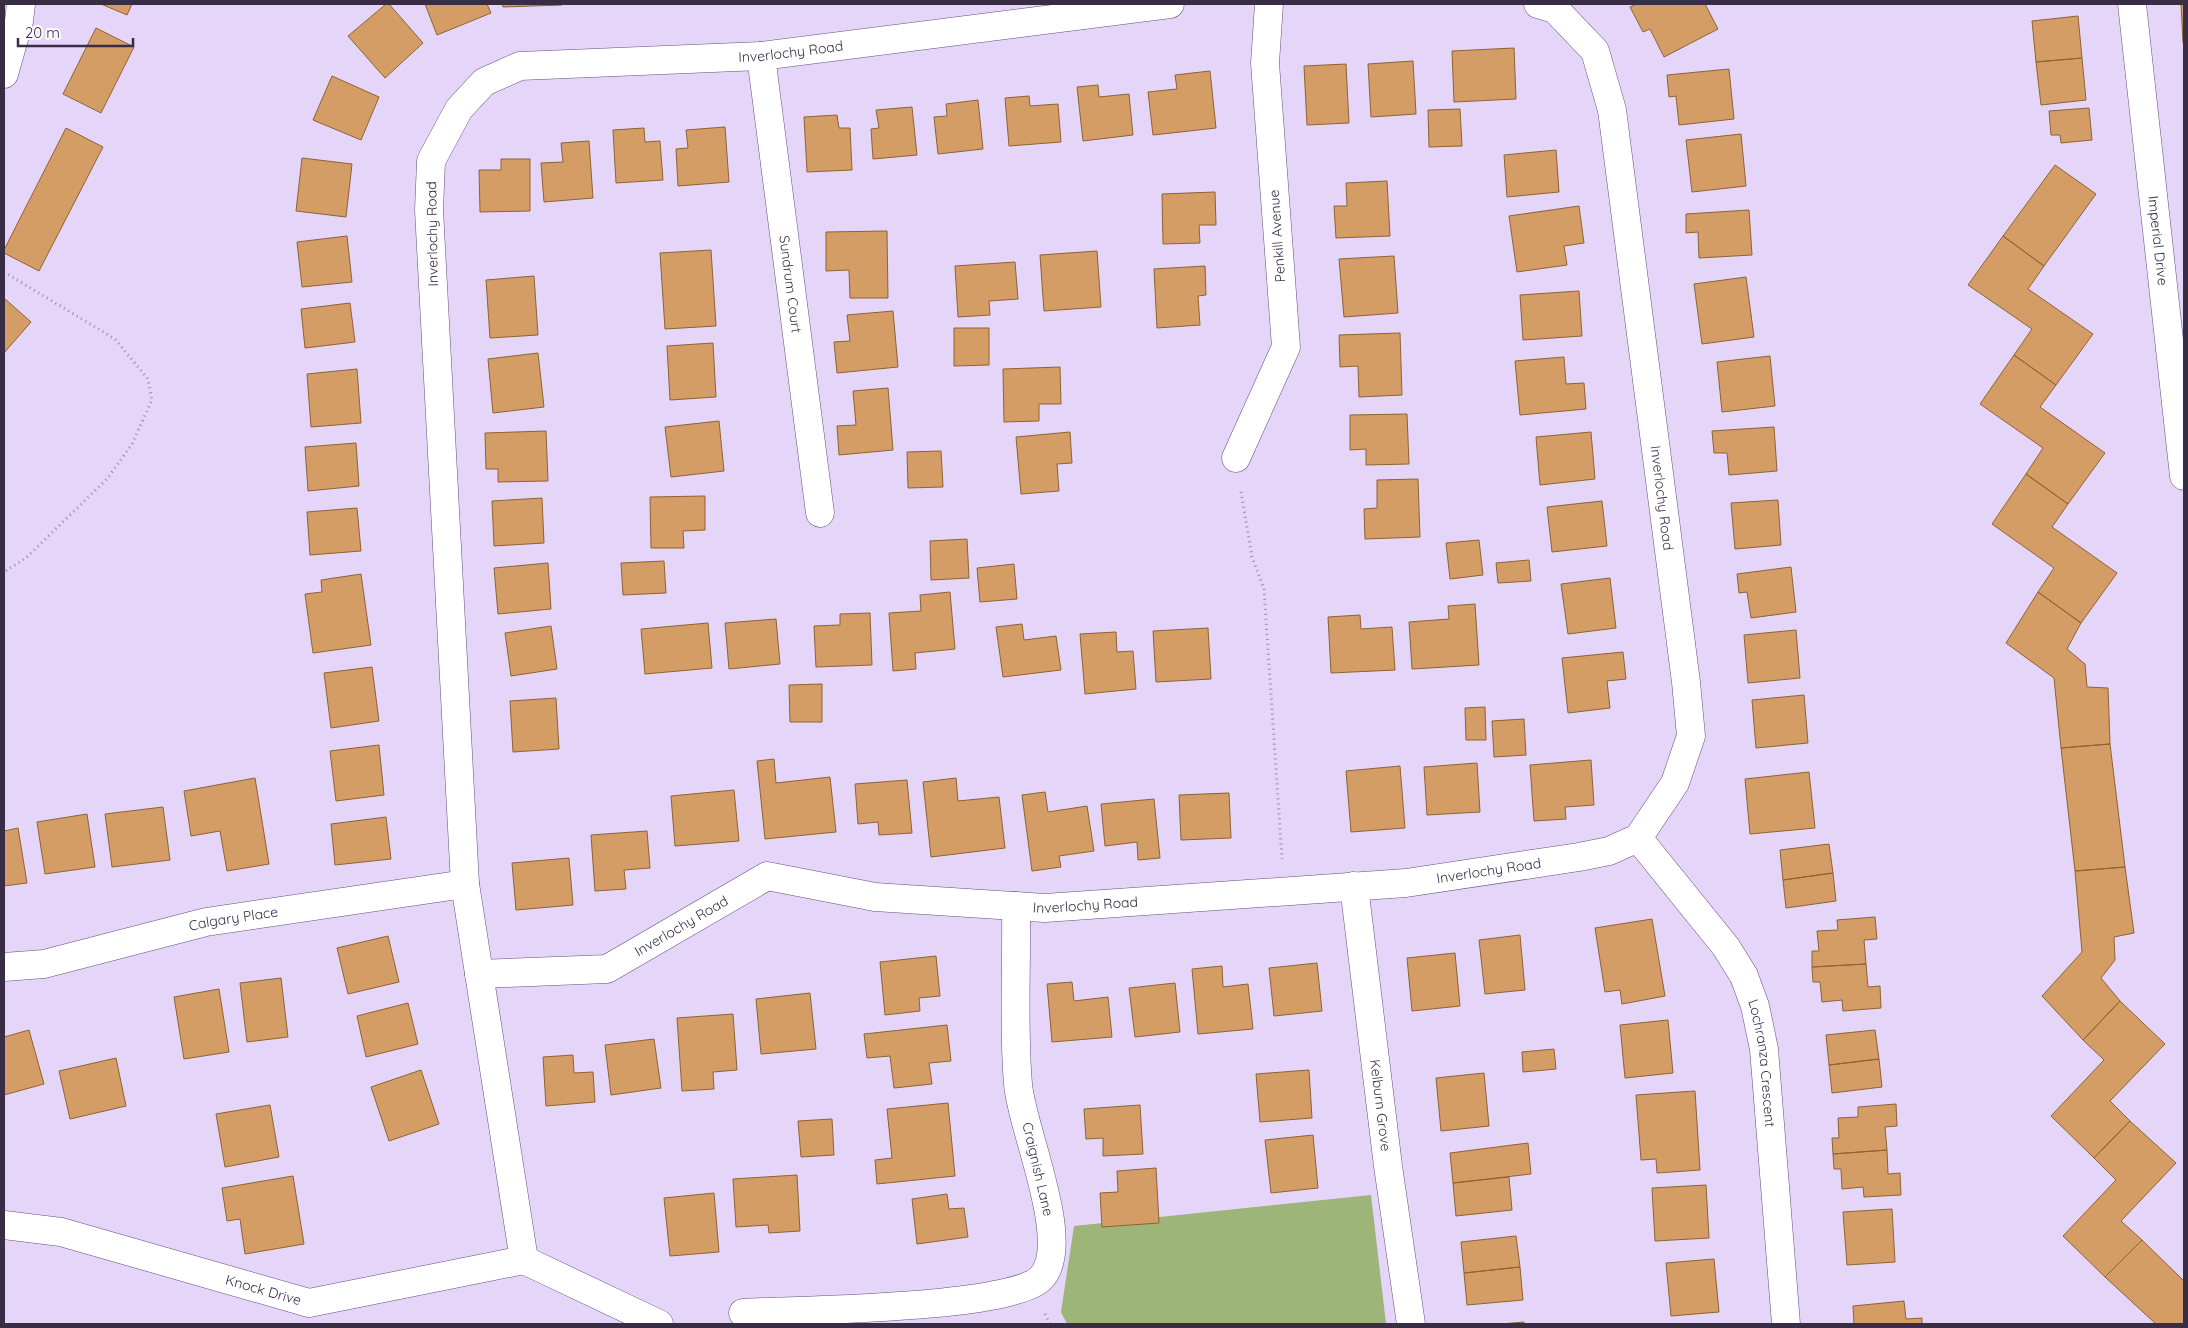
<svg xmlns="http://www.w3.org/2000/svg" width="2188" height="1328" font-family="Quicksand,sans-serif">
<style>
.green{fill:#9db578}
.building{fill:#d49d66;stroke:#8e6233}
.lines{fill:none;stroke-linecap:round;stroke-linejoin:round}
.minor-casing{stroke:#654d80;stroke-width:29}
.path{stroke:#998baa;stroke-width:3;stroke-dasharray:1 4;stroke-linecap:butt}
.minor{stroke:#fff;stroke-width:28}
.labels{text-anchor:middle;stroke-width:4;stroke-linejoin:round;paint-order:stroke}
.street-label{font-size:14px;fill:#382d45;stroke:#fefefe}
</style>
<rect width="100%" height="100%" fill="#e5d5f9"/>
<path class="green" d="M1371,1195L1386,1324H1067L1061,1312L1074,1226Z"/>
<path class="building" d="M101,4H132L127,15Z
M386,4H389L423,43L385,78L348,36Z
M425,4H487L491,13L437,35Z
M502,4H562V5L503,7Z
M1637,4H1705L1718,29L1664,57L1650,29L1643,32L1630,7Z
M2181,4H2184V43H2183Z
M2078,16L2082,58L2036,62L2032,21Z
M96,28L134,47L101,113L63,94Z
M1514,48L1516,99L1454,102L1452,51Z
M2082,58L2086,100L2041,105L2036,62Z
M1413,61L1416,114L1371,117L1368,64Z
M1346,64L1349,123L1307,125L1304,66Z
M1729,69L1734,119L1679,125L1676,96L1669,97L1667,75Z
M1210,71L1216,128L1153,135L1148,92L1177,89L1175,75Z
M332,76L379,97L361,140L313,120Z
M1098,85L1099,97L1129,94L1133,135L1083,141L1077,87Z
M1029,96L1030,106L1058,104L1061,142L1009,146L1005,98Z
M978,100L983,149L938,154L934,117L947,116L946,104Z
M912,107L917,155L873,159L871,129L879,128L876,110Z
M2089,108L2092,140L2061,143L2060,135H2051L2049,111Z
M1460,109L1462,146L1429,147L1428,110Z
M837,115L839,128H850L852,170L807,172L804,117Z
M725,127L729,182L678,186L676,149L688,148L686,130Z
M66,128L103,147L39,271L4,253V250Z
M644,128L645,142L660,141L663,180L616,183L613,130Z
M1741,134L1746,186L1692,192L1686,140Z
M589,141L593,198L544,202L541,163L563,162L561,143Z
M1556,150L1559,192L1507,197L1504,155Z
M302,158L352,164L346,217L296,211Z
M501,159H530V211L480,212L479,170H501Z
M2055,165L2096,194L2044,266L2003,236Z
M1387,181L1390,236L1336,238L1334,206H1347L1346,183Z
M1215,192L1216,225H1199L1200,243L1163,244L1162,194Z
M1579,206L1584,243L1564,246L1567,265L1517,272L1509,216Z
M1749,210L1752,255L1699,258L1698,232L1686,233V214Z
M887,231L888,298H850L849,270L826,271V232Z
M347,236L352,282L302,287L297,242Z
M2003,236L2044,266L2028,289L2093,334L2056,385L2014,355L2032,329L1968,285Z
M711,250L716,326L665,329L660,253Z
M1097,251L1101,307L1044,311L1040,255Z
M1394,256L1398,313L1344,317L1339,259Z
M1015,262L1018,299L989,301L990,315L958,317L955,266Z
M1205,266L1206,295L1198,296L1200,325L1157,328L1154,269Z
M534,276L538,335L490,338L486,280Z
M1746,277L1754,337L1702,344L1694,284Z
M1579,291L1582,336L1523,340L1520,295Z
M4,298L31,322L4,353Z
M350,303L355,342L305,348L301,309Z
M893,311L898,367L837,373L834,342L850,341L847,315Z
M954,328H989V365L954,366Z
M1400,333L1402,395L1359,397L1358,366L1340,367L1339,335Z
M713,343L716,397L670,400L667,346Z
M538,353L544,407L493,413L488,359Z
M2014,355L2056,385L2040,407L2105,453L2068,504L2026,474L2043,448L1980,404Z
M1770,356L1775,406L1722,412L1717,362Z
M1564,357L1566,384L1584,383L1586,409L1520,415L1515,361Z
M1060,367L1061,404H1039V421L1004,422L1003,369Z
M357,369L361,423L311,427L307,374Z
M888,388L893,450L839,455L837,426L856,425L853,391Z
M1407,414L1409,464L1366,465V449L1350,450V415Z
M719,421L724,471L671,477L665,427Z
M1774,427L1777,471L1729,475L1727,453H1714L1712,431Z
M546,431L548,481L498,482V469H486L485,433Z
M1070,432L1072,463L1057,464L1059,491L1021,494L1016,437Z
M1591,432L1595,479L1540,485L1536,437Z
M356,443L359,486L308,491L305,447Z
M941,451L943,487L908,488L907,452Z
M2026,474L2068,504L2052,527L2117,573L2081,623L2038,592L2054,568L1992,524Z
M1418,479L1420,537L1365,539L1364,509L1377,508V480Z
M705,496V530L683,531L684,548H651L650,497Z
M542,498L544,543L494,546L492,501Z
M1778,500L1781,545L1735,549L1731,503Z
M1602,501L1607,546L1552,552L1547,507Z
M357,508L361,551L310,555L307,512Z
M967,539L969,578L931,580L930,541Z
M1479,540L1483,575L1450,579L1446,543Z
M1529,560L1531,581L1498,583L1496,563Z
M664,561L666,593L623,595L621,563Z
M548,563L551,609L498,614L494,568Z
M1014,564L1017,599L980,602L977,568Z
M1791,567L1796,612L1751,618L1747,592L1739,593L1737,574Z
M361,574L371,645L313,653L305,594L322,592L321,580Z
M1610,578L1616,628L1568,634L1561,584Z
M950,592L955,649L915,653L916,669L893,671L889,613L921,611L920,595Z
M2038,592L2081,623L2067,649L2085,664L2087,687L2108,688L2110,744L2061,748L2054,678L2006,643Z
M1475,604L1479,665L1412,669L1409,622L1449,619L1448,606Z
M870,613L872,665L816,667L814,626L840,625V614Z
M1360,615L1361,629L1392,627L1395,670L1331,673L1328,617Z
M776,619L780,664L729,669L725,623Z
M708,623L712,668L645,674L641,629Z
M1022,624L1024,640L1056,636L1061,670L1003,677L996,627Z
M551,626L557,669L511,676L505,633Z
M1208,628L1211,679L1156,682L1153,631Z
M1796,630L1800,678L1748,683L1744,635Z
M1116,632L1117,652L1133,651L1136,689L1085,694L1080,634Z
M1623,652L1626,679L1607,681L1610,708L1568,713L1562,658Z
M372,667L379,721L331,728L324,673Z
M822,684V722H790L789,685Z
M1804,695L1808,743L1756,748L1752,700Z
M556,698L559,749L513,752L510,701Z
M1485,707L1486,740H1466L1465,708Z
M1524,719L1526,755L1494,757L1492,721Z
M2110,744L2125,867L2075,871L2061,748Z
M379,745L384,795L336,801L330,751Z
M774,759L776,783L830,777L836,832L765,839L757,761Z
M1591,760L1594,805L1565,807L1566,819L1534,821L1530,765Z
M1477,763L1480,812L1427,815L1424,767Z
M1400,766L1405,828L1351,832L1346,771Z
M1809,772L1815,828L1750,834L1745,779Z
M255,778L269,864L227,871L220,831L191,836L184,791Z
M956,778L958,801L999,797L1005,848L931,857L923,782Z
M907,780L912,833L879,835L878,822L858,824L855,784Z
M734,790L739,841L675,846L671,796Z
M1045,792L1048,812L1087,806L1094,851L1059,856L1061,867L1032,871L1022,795Z
M1229,793L1231,838L1181,840L1179,795Z
M1154,799L1160,858L1138,860L1137,842L1105,846L1101,804Z
M163,807L170,860L112,867L105,814Z
M87,814L95,867L45,874L37,822Z
M386,817L391,859L335,865L331,824Z
M18,828L27,883L4,886V831Z
M647,831L650,868L624,870L626,889L595,891L591,835Z
M1829,844L1833,873L1783,880L1780,850Z
M569,858L573,905L516,910L512,863Z
M2125,867L2134,933L2114,937L2115,960L2101,978L2120,1001L2083,1040L2042,996L2082,952L2075,871Z
M1833,873L1836,901L1786,908L1783,880Z
M1875,917L1877,939L1864,940L1866,964L1812,967V951H1819L1817,931L1838,930L1837,920Z
M1652,919L1665,996L1622,1004L1620,990L1605,992L1595,928Z
M1520,935L1525,990L1485,994L1479,940Z
M388,936L399,982L348,994L337,948Z
M1455,953L1460,1006L1412,1011L1407,958Z
M936,956L940,996L919,998L920,1011L885,1015L880,962Z
M1317,963L1322,1011L1274,1016L1269,968Z
M1866,964L1868,987L1880,986L1881,1008L1843,1011L1842,1000L1822,1002L1820,982H1813L1812,967Z
M1222,966L1223,987L1248,984L1253,1029L1198,1034L1192,969Z
M281,978L288,1037L247,1042L240,983Z
M1072,982L1074,1001L1108,997L1112,1037L1052,1042L1047,984Z
M1175,983L1180,1032L1135,1037L1129,988Z
M219,989L229,1052L184,1059L174,997Z
M810,993L816,1049L761,1054L756,999Z
M2120,1001L2165,1044L2110,1101L2130,1121L2094,1158L2051,1116L2104,1060L2083,1040Z
M408,1003L418,1044L366,1057L357,1016Z
M733,1014L737,1070L713,1072L714,1089L682,1091L677,1018Z
M1668,1020L1673,1073L1625,1078L1620,1025Z
M947,1025L951,1061L929,1063L932,1084L894,1088L890,1056L867,1058L864,1034Z
M29,1030L44,1084L4,1095V1037Z
M1875,1030L1879,1059L1829,1065L1826,1035Z
M654,1039L661,1088L611,1095L605,1045Z
M1554,1049L1556,1069L1523,1072L1522,1052Z
M573,1055L574,1073L593,1072L595,1102L546,1106L543,1057Z
M116,1058L126,1106L70,1119L59,1071Z
M1879,1059L1882,1087L1832,1093L1829,1065Z
M421,1070L439,1124L389,1141L371,1087Z
M1309,1070L1312,1118L1260,1122L1256,1074Z
M1484,1073L1489,1126L1441,1131L1436,1078Z
M1695,1091L1700,1170L1657,1173L1656,1159L1641,1160L1636,1095Z
M948,1103L955,1176L877,1184L875,1160L892,1158L887,1109Z
M1896,1104L1897,1126L1885,1127L1887,1150L1833,1154L1832,1138H1839L1838,1118L1858,1117V1107Z
M270,1105L279,1157L225,1167L216,1114Z
M1140,1105L1143,1154L1103,1156V1138L1086,1139L1084,1109Z
M832,1119L834,1155L801,1157L798,1121Z
M2130,1121L2176,1163L2121,1221L2142,1240L2105,1277L2063,1236L2116,1180L2094,1158Z
M1313,1135L1318,1188L1271,1193L1265,1140Z
M1528,1143L1531,1174L1453,1183L1450,1153Z
M1887,1150L1888,1174L1900,1173L1901,1195L1864,1197L1863,1187L1842,1189L1841,1169H1834L1833,1154Z
M1156,1168L1159,1223L1102,1227L1100,1193L1118,1192L1117,1171Z
M797,1175L800,1231L769,1233L768,1225L736,1227L733,1179Z
M293,1176L304,1244L245,1254L240,1219L227,1221L222,1188Z
M1509,1177L1512,1210L1456,1216L1453,1183Z
M1706,1185L1709,1238L1655,1241L1652,1188Z
M714,1193L719,1252L670,1256L664,1198Z
M947,1194L949,1209L964,1208L968,1237L917,1244L912,1199Z
M1892,1209L1895,1262L1847,1265L1843,1212Z
M1516,1236L1520,1267L1464,1273L1461,1242Z
M2142,1240L2184,1281V1324H2156L2105,1277Z
M1714,1259L1719,1312L1671,1316L1666,1263Z
M1520,1267L1523,1300L1467,1305L1464,1273Z
M1904,1301L1906,1319L1922,1318V1324H1854L1853,1306Z
M1524,1322V1324H1501Z"/>
<g class="lines">
<defs>
<g id="minor">
<path id="s1" d="M2132,4L2184,476"/>
<path id="s2" d="M761,56L820,513"/>
<path d="M4,74L19,21L21,4"/>
<path d="M1236,458L1286,347L1265,63L1269,4"/>
<path id="s3" d="M1638,838L1726,947L1744,976L1755,1006L1764,1049L1786,1324"/>
<path id="s4" d="M1354,886L1388,1166L1411,1324"/>
<path id="s5" d="M4,967L44,964L206,922L465,884"/>
<path id="s6" d="M479,974L607,969L767,876L875,897L1045,908L1406,883L1579,857L1609,851L1638,838L1675,783L1691,736L1686,682L1612,110L1595,51L1555,9L1538,4"/>
<path id="s7" d="M4,1225L61,1232L309,1303L524,1260"/>
<path id="s8" d="M524,1260L465,884L429,210L431,161L459,109L484,82L520,66L761,56L1170,4"/>
<path d="M524,1260L659,1324"/>
<path d="M743,1313C796,1310 1011,1309 1041,1278C1074,1244 1021,1128 1018,1084C1013,1026 1017,965 1016,906"/>
</g>
</defs>
<use href="#minor" class="minor-casing"/>
<path class="path" d="M4,272L115,339L148,379L152,400L132,444L107,479L27,557L4,572
M1241,492L1252,557L1264,589L1282,859
M1045,1314L1050,1324"/>
<use href="#minor" class="minor"/>
</g>
<g class="labels">
<g class="street-label">
<text dy="5" stroke="none"><textPath href="#s8" startOffset="1511">Inverlochy Road</textPath></text>
<text transform="translate(432 234) rotate(-91)" y="5">Inverlochy Road</text>
<text transform="translate(1277 236) rotate(-94)" y="5">Penkill Avenue</text>
<text dy="5" stroke="none"><textPath href="#s1" startOffset="238">Imperial Drive</textPath></text>
<text dy="5" stroke="none"><textPath href="#s2" startOffset="230">Sundrum Court</textPath></text>
<text transform="translate(1662 498) rotate(83)" y="5">Inverlochy Road</text>
<text dy="5" stroke="none"><textPath href="#s6" startOffset="1039">Inverlochy Road</textPath></text>
<text dy="5" stroke="none"><textPath href="#s6" startOffset="634">Inverlochy Road</textPath></text>
<text dy="5" stroke="none"><textPath href="#s5" startOffset="235">Calgary Place</textPath></text>
<text dy="5" stroke="none"><textPath href="#s6" startOffset="214">Inverlochy Road</textPath></text>
<text dy="5" stroke="none"><textPath href="#s3" startOffset="264">Lochranza Crescent</textPath></text>
<text dy="5" stroke="none"><textPath href="#s4" startOffset="221">Kelburn Grove</textPath></text>
<text transform="translate(1038 1169) rotate(77)" y="5">Craignish Lane</text>
<text dy="5" stroke="none"><textPath href="#s7" startOffset="268">Knock Drive</textPath></text>
</g>
</g>
<rect width="2188" height="1328" fill="none" stroke="#382d45" stroke-width="10"/>
<path d="M18 38v8h115v-8" fill="none" stroke="#382d45" stroke-width="2.5"/>
<text x="25" y="38" font-size="15" fill="#382d45" stroke="#fefefe" stroke-width="4" paint-order="stroke">20 m</text>
</svg>
